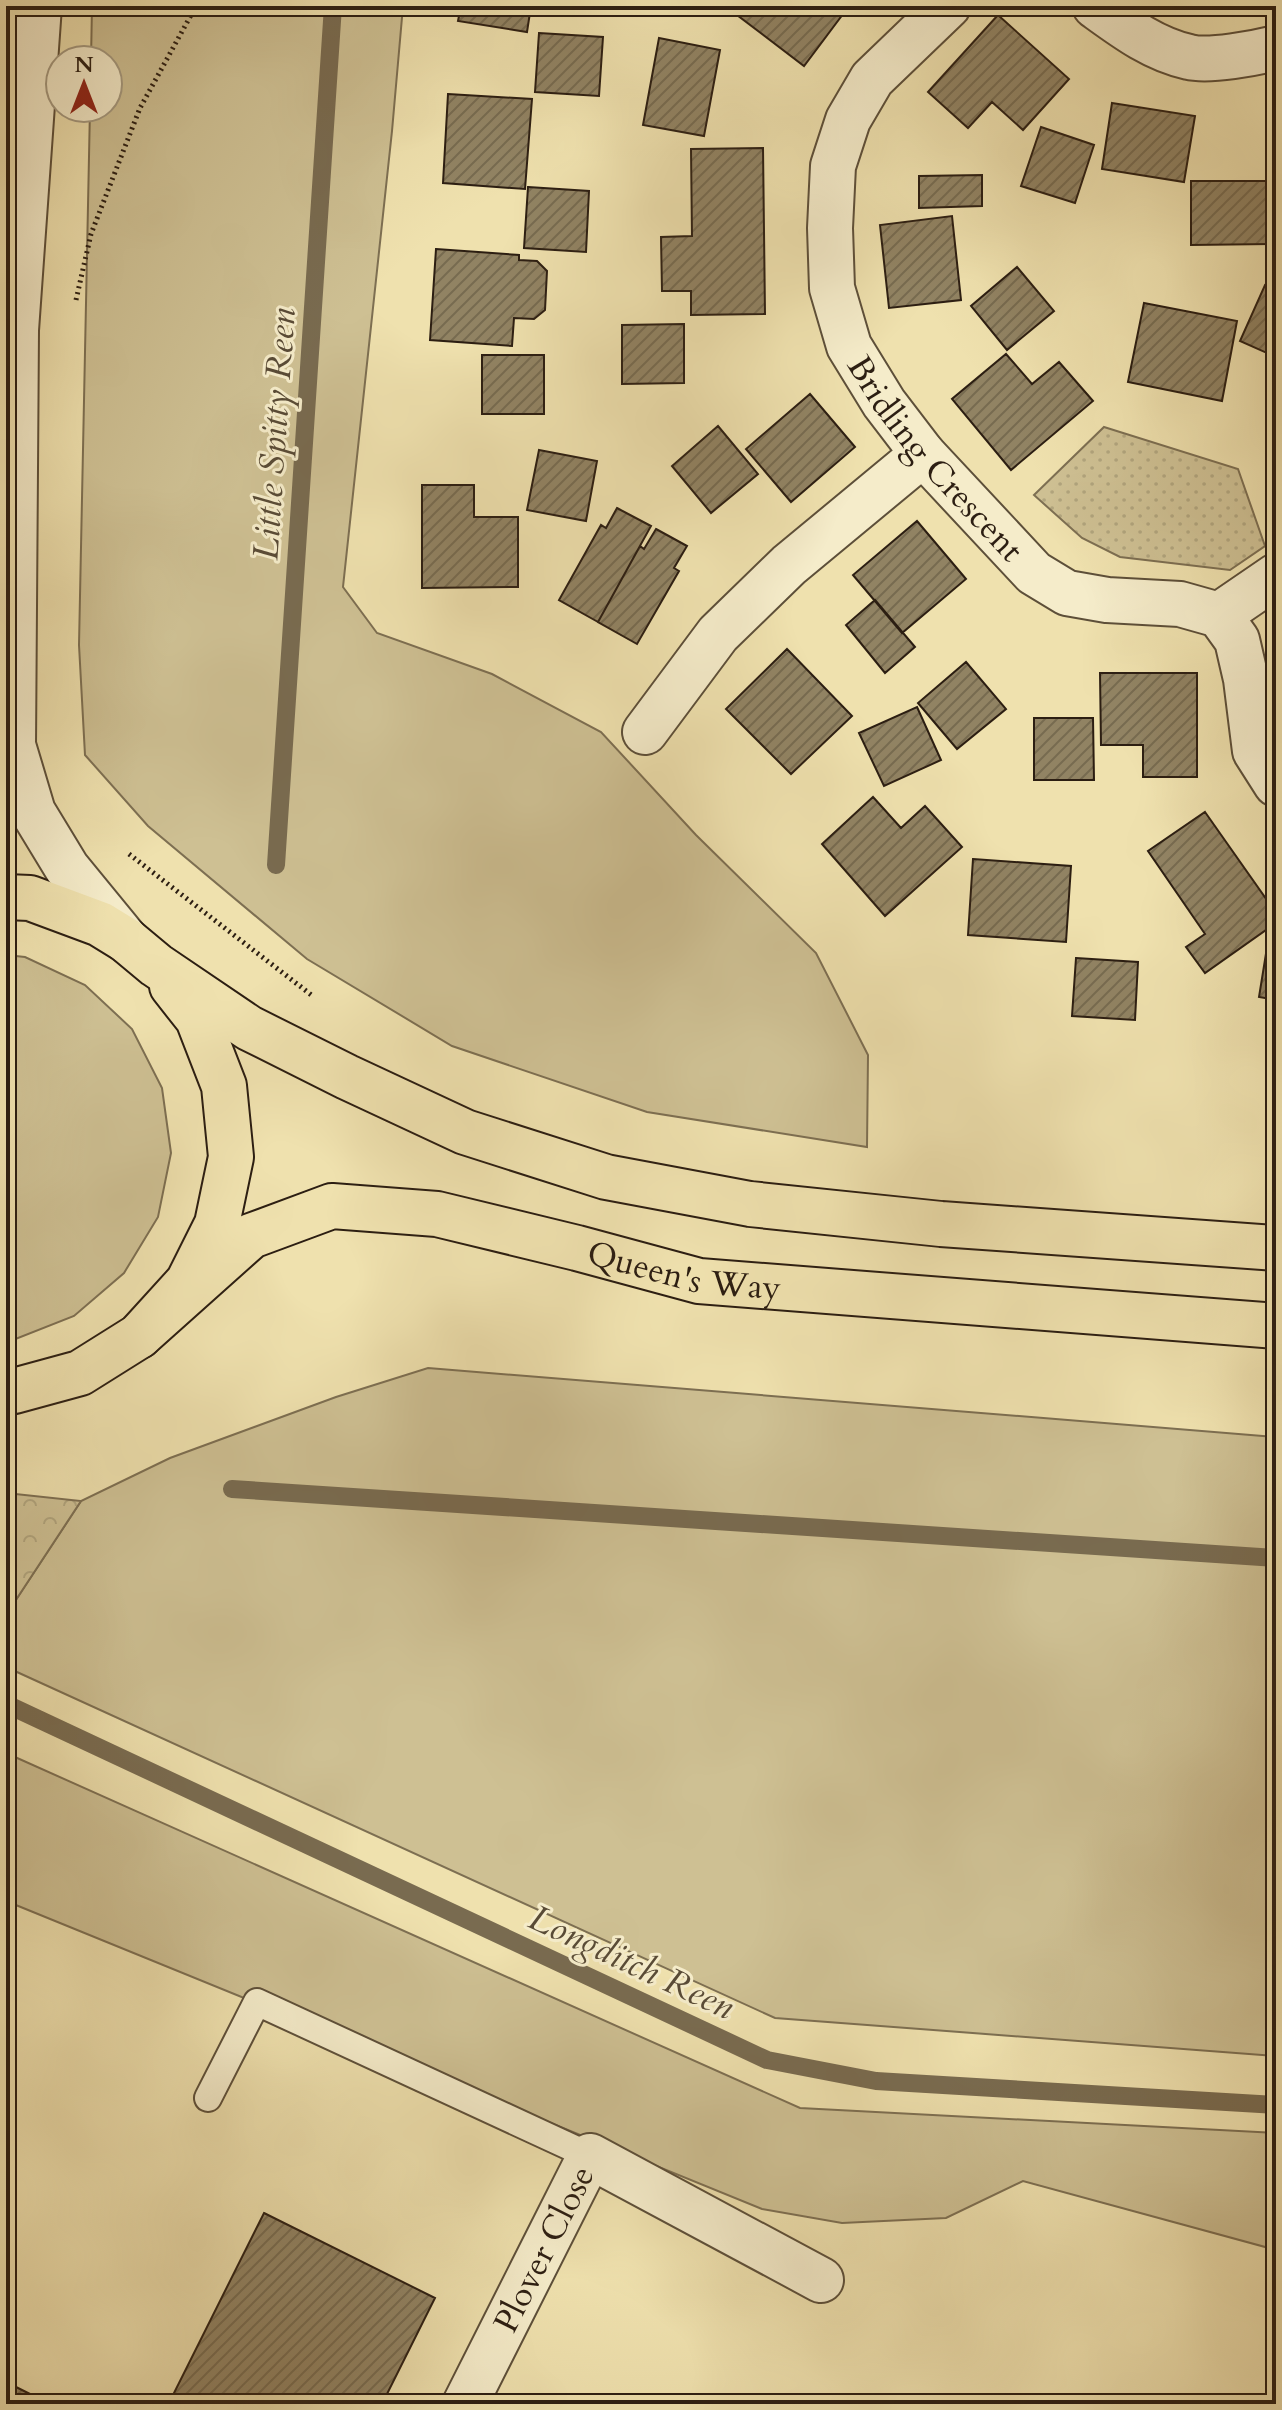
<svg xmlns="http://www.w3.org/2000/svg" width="1282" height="2410" font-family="Cardo,serif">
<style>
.grass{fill:#cec093;stroke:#7d6f52;stroke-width:2}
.forest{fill:url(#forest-crowns);stroke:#7d6f52;stroke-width:2}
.garden{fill:url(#garden-dots);stroke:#7d6f52;stroke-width:2}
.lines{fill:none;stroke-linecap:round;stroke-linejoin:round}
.stream{stroke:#796b50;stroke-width:18}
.building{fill:url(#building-hatch);stroke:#2c1e12;stroke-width:2}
.lane-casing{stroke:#5d4f39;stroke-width:30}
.street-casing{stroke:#5d4f39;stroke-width:48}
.primary-casing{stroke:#2c1e12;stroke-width:48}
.path{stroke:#2c1e12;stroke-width:5;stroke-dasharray:2 4;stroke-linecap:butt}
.lane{stroke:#f5ecca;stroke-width:26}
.street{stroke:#f5ecca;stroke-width:44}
.primary{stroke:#efe1ae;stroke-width:44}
.labels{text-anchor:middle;stroke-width:6;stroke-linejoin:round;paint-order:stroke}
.street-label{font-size:34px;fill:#2c1e12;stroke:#f5ecca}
.water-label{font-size:36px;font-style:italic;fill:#594b36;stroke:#f5ecca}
</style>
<defs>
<pattern id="forest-crowns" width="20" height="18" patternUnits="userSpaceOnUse" patternTransform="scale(2)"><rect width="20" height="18" fill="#cec093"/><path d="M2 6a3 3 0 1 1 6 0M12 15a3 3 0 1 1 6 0" fill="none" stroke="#b1a57e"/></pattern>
<pattern id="garden-dots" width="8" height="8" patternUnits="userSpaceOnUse" patternTransform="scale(2)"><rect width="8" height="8" fill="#cec093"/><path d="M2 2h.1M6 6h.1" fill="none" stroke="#b1a57e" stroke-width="1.8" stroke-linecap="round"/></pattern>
<pattern id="building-hatch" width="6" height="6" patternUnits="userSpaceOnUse" patternTransform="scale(2)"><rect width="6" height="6" fill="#918363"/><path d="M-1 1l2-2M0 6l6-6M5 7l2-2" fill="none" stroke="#776b50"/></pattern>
</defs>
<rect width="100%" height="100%" fill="#efe1ae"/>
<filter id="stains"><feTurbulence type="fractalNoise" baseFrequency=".0025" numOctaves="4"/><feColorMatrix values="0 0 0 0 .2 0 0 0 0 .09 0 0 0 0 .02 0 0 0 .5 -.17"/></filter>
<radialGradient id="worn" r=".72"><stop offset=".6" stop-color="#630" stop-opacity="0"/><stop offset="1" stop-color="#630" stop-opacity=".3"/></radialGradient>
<path class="grass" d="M92,6H403L392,131L343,587L377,633L492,674L601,732L696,835L816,953L868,1055L867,1147L647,1112L452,1046L307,959L148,826L85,755L79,645L90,108H108V60H91Z
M6,955L25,957L85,985L132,1029L162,1088L171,1153L158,1217L124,1273L74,1316L13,1340H6Z
M428,1368L1276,1437V2056L775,2018L6,1667V1615L81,1501L170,1458L336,1397Z
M6,1753L800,2108L1276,2133V2250L1023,2181L946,2218L842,2223L762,2209L6,1901Z"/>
<path class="forest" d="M6,1493L81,1501L6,1615Z"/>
<path class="garden" d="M1104,427L1238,469L1265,546L1230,570L1120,557L1082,538L1034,495Z"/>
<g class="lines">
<path class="stream" d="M276,865L333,6
M232,1489L1276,1558
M6,1704L767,2060L876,2081L1276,2105"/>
</g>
<path class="building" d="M461,6H531L527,32L458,21Z
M744,6H849L804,66L737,15Z
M998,15L1069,79L1023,130L992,102L968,128L928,92Z
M539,33L603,37L599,96L535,92Z
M659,38L720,50L704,136L643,125Z
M448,94L532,99L525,189L443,183Z
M1112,103L1195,116L1184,182L1102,169Z
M1041,127L1094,145L1075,203L1021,186Z
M763,148L765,314L691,315V291H662L661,237L692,236L691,149Z
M982,175V206L919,208V176Z
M1191,181H1276V244L1191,245Z
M528,187L589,191L586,252L524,248Z
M952,216L961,300L889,308L880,225Z
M436,249L519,255V260L537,261L547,271L545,310L534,319L514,318L512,346L430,340Z
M1017,267L1054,311L1007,350L971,306Z
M1265,285L1276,290V357L1240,341Z
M1144,303L1237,321L1222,401L1128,382Z
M684,324V383L622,384V325Z
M1006,354L1032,384L1059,362L1093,401L1011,470L952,399Z
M482,355H544V414H482Z
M810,394L855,447L791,502L746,449Z
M718,426L758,474L711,513L672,466Z
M539,450L597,461L586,521L527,510Z
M422,485H474V517H518V587L422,588Z
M617,508L651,526L598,622L559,600L601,525L606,528Z
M917,521L966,579L902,633L853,575Z
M656,529L687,546L674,568L679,571L637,644L598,622L640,546L644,549Z
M875,600L915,647L885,673L846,625Z
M787,649L852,716L791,774L726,709Z
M966,662L1006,709L957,749L918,703Z
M1100,673H1197V777H1143V745H1101Z
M917,707L941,760L884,786L859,733Z
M1034,718H1093L1094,780H1034Z
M873,797L901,828L925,806L962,847L885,916L822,844Z
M1205,812L1276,913V923L1205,973L1186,947L1205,934L1148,851Z
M973,859L1071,866L1066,942L968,935Z
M1269,935L1276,936V1000L1259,997Z
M1076,958L1138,962L1135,1020L1072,1016Z
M264,2213L435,2298L382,2404L169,2403Z
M6,2382L50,2404H6Z"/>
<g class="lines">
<defs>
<path id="lane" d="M208,2098L257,2002L590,2156"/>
<g id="street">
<path d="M39,6L16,330L13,745L33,812L67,868L126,940"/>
<path id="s1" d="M948,6L872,79L848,120L833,166L830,228L832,288L849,346L884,403L923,454L1034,573L1067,593L1107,600L1180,604L1219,615L1237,640L1246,679L1255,751L1276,784"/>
<path d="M1095,6C1124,27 1153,49 1189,57C1209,62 1256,53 1276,48"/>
<path d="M1219,615L1276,576"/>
<path d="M645,732L718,634L789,565L923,454"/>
<path id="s2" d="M465,2404L590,2156L821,2280"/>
</g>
<g id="primary">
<path d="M6,897L30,898L100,924L126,940L156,965L249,1028L347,1077L465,1132L606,1177L750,1204L941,1224L1276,1248"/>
<path id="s3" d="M139,1336L251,1236L332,1206L437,1214L577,1248L699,1281L1276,1326"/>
<path d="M6,1391H14L80,1373L139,1336L188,1282L217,1224L231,1157L224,1086L198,1019L172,986"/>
</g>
</defs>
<use href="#lane" class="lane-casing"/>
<use href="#street" class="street-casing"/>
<use href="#primary" class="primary-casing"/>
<path class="path" d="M76,300L91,234L140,108L196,6
M129,854L314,997"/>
<use href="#lane" class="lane"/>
<use href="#street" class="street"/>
<use href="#primary" class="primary"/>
</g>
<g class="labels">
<g class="street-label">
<text dy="12" stroke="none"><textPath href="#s1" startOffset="526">Bridling Crescent</textPath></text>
<text dy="12" stroke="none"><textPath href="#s3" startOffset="596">Queen's Way</textPath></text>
<text dy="12" stroke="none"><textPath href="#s2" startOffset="174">Plover Close</textPath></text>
</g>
<g class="water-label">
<text transform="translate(273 434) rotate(-86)" y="13">Little Spitty Reen</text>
<text transform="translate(632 1961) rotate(25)" y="13">Longditch Reen</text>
</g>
</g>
<rect width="1282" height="2410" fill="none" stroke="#efe1ae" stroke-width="32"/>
<rect x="8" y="8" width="1266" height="2394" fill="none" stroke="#2c1e12" stroke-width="4"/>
<rect x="16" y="16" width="1250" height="2378" fill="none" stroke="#2c1e12" stroke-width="2"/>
<g transform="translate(84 84)"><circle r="38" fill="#f5ecca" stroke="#a59a80" stroke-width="2"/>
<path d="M0-6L14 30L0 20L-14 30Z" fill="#8f2418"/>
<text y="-12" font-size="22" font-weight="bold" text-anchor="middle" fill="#2c1e12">N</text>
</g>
<rect width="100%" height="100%" filter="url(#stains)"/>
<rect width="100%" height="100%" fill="url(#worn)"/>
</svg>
